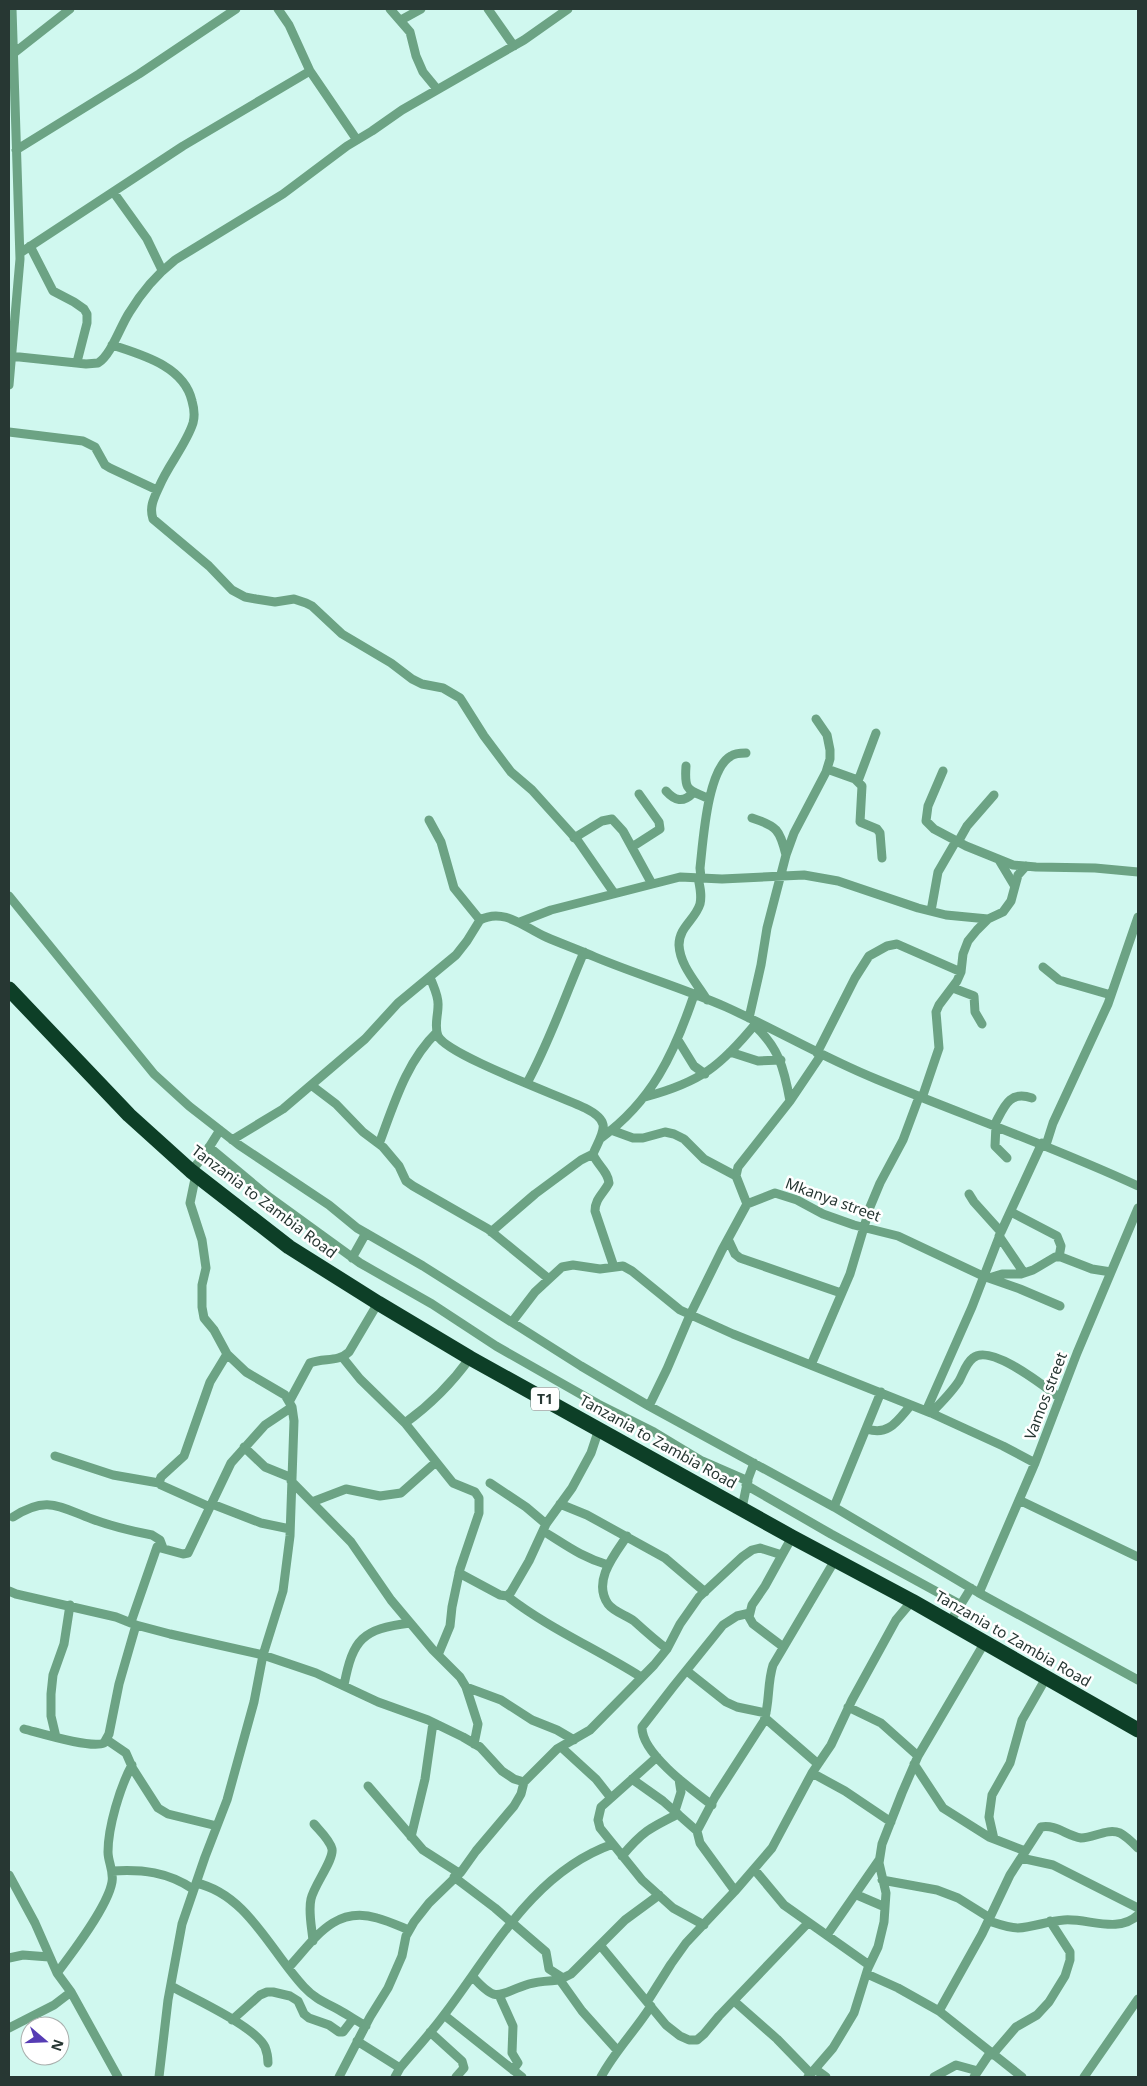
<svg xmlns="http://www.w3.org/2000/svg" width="1147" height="2086" font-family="'Noto Sans',sans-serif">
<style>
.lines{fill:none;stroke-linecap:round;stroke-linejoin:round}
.street{stroke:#6ca384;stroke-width:9}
.highway{stroke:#0d3f27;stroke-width:15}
.labels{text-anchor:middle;stroke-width:5;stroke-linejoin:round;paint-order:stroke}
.shield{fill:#fff;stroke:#687370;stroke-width:1}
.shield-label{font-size:14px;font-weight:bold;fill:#273733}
.street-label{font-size:15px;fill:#273733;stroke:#fff}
</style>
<rect width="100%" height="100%" fill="#d0f8ef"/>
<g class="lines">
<path class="street" d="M278,9L289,25L310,71L357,140
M390,9L410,32L416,56L423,72L437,89
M488,9L514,46
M401,20L421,9
M14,53L70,9
M16,150L139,74L236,9
M114,193L147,239L162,270
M30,246L53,291L74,302L84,309L87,314V323L77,362
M20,253L183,146L310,71
M112,345C142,355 184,366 192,401C194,408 195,416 193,423C186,445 168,465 159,487C154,498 149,507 153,519L209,566L232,590L245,597L256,599L275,602L294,599L306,603L312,606L342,634L391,663L412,679L422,684L443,688L460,698L484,736L511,772L532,790L578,841L614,893
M10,356L86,364L98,363C111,355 120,327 129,313C141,293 156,275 175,260L283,194L347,146L372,131L402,110L524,40L568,9
M9,385L20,259L12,9
M9,432L83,441L95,447L105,465L110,468L157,490
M686,766C684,793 689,789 709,799
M827,769L855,779L862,786L860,822L877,829L880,833L882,858
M943,771L928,806L926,821L934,829L966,846L1013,865L1036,867L1095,868L1138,872
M858,781L876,733
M666,791C675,801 683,803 693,793
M752,818C777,826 780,830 786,855
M429,820L441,842L454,888L480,920
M574,838L602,821L612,819L623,831L652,884
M958,842L967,826L994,795
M632,847L660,829L659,822L639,794
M999,860L1014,885
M698,878C700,887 702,895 700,904C695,920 679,927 679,945C680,966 697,983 707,1000
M701,878L700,868C703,843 707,769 731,756C735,753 741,753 746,753
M9,896L154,1074L189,1106L239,1145L329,1205L357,1228L423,1266L581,1366L649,1406L834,1507L979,1593L1138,1680
M931,911L938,872L956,841
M520,922L551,910L680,877L722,879L804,875L838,881L918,908L946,915L988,919
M1043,967L1059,980L1111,995
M430,977C433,986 439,996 438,1006C438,1016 434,1026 438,1036C447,1055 560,1096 585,1108C613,1122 603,1131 593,1154C597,1165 608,1171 609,1183C603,1194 595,1199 595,1211L614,1267
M953,988L974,996L975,1012L982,1024
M749,1018L761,965L767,928L786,855L794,833L826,772L830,759V750L827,735L816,719
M754,1025C779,1048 784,1068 790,1101
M678,1040L694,1066L705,1074
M730,1052L758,1061L781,1060
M817,1053L855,978L869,956L887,946L897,944L961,972
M527,1083C550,1041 565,996 584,952
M311,1085L336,1104L363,1132L383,1147L399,1166L406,1181L413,1186L488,1229L549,1279
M645,1097C701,1082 721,1066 757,1022
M922,1098L939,1048L936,1012L939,1005L957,981L961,972L963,954L968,941L977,930L988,919L1003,912L1011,901L1018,875L1026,866
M995,1124C1004,1107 1009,1090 1032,1098
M996,1125L995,1146L1007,1158
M611,1130L633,1138H643L665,1132L674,1134L684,1139L704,1159L736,1176
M601,1138C652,1101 674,1054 694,995
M232,1140L283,1109L365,1039L398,1003L456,955L467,941L480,920C504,907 525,928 546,937C562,944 579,950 595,957C638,975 683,988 726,1007C777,1030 824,1058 876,1079C963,1115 1052,1146 1138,1186
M379,1144C394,1104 406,1062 437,1032
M1046,1145L1053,1123L1108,1004L1138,917
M209,1147L269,1197L360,1263L432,1304L496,1346L598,1404L654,1432L702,1461L748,1481
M191,1171L203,1157L220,1130
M969,1194L974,1202L1001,1232
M747,1204L736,1176L738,1167L790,1101L821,1055
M1011,1212L1057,1236L1061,1246L1059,1257
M491,1232L535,1194L581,1160L593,1154
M999,1236L1024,1273
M728,1239L735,1254L740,1258L841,1293
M352,1258L366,1233
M989,1278L1002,1274H1021L1033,1270L1055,1257H1061L1092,1269L1111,1272
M512,1322L535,1292L562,1267L573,1265L600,1269L623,1266L632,1271L680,1310L733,1334L931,1413L1003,1446L1035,1463
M343,1358L360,1379L405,1423L453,1483L475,1492L479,1498V1513L460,1569L452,1607L450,1626L438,1655
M811,1365L850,1274L870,1207L880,1183L903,1140L919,1097
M289,1402L310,1363C324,1357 337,1363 349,1352L378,1303
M649,1406L667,1369L690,1315L722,1250L747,1204L775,1193L797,1200L823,1214L854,1225L898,1236L983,1276L1020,1289L1060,1306
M926,1411L972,1307L1001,1232L1042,1143
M931,1413C941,1403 951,1393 959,1381C963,1374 966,1363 973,1358C991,1343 1045,1387 1060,1398
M405,1423C430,1405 452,1383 470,1358
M867,1429C889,1436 897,1421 911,1405
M244,1447L265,1467L292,1478
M55,1456L113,1475L159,1483
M291,1481L351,1542L391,1600L433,1650L460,1677L466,1687L478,1724L474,1744
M490,1483L526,1507L546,1524
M746,1485L831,1534L961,1605
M1019,1500L1138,1557
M312,1502L346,1489L380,1496L401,1493L436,1462
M212,1504L261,1523L290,1529
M560,1504L587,1515L665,1558L705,1592
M210,1507L161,1485L159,1483L161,1477L184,1456L210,1382L227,1354
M834,1507L881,1392
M742,1508L748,1479L754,1463
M13,1517C47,1495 59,1507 92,1519C111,1526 131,1531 152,1535L160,1540L163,1548
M543,1531C566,1545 581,1557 608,1565
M627,1536C615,1554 592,1581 608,1604C614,1612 626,1615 634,1621C645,1631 655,1640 667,1649
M459,1573L500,1595L507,1596L511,1592L529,1561L546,1524L572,1488L591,1453L599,1429
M9,1591L16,1594L116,1617L136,1625L170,1634L263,1655L316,1673L378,1702L428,1720L463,1737L480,1747L502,1771L514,1779L524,1782L557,1749L590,1730L654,1665L667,1649L680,1624L699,1597L742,1557L752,1550L760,1548L782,1555
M979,1593L1035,1463L1077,1353L1138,1208
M507,1596C548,1628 597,1649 641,1677
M131,1622L157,1547L183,1554L188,1553L231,1463L265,1425L292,1407
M950,1622L971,1588
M782,1646L753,1624L749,1617L752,1605L765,1586L792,1537
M687,1671L726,1702L737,1707L766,1713
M344,1685C353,1639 362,1629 410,1623
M466,1687L501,1700L532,1720L557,1730L574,1740
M848,1707L881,1723L918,1756
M765,1718L818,1764
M24,1729C40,1733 91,1749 104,1743L109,1734L119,1684L136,1625
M56,1737L51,1716V1694L53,1675L64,1644L70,1605
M107,1740L126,1753L133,1769L158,1808L168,1814L217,1826
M561,1747L596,1779L611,1798
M657,1757L601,1807L598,1820L600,1828L642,1880L673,1908L704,1925
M914,1764L943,1808L989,1837L1025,1851
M812,1773L845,1791L891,1822
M632,1779L663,1801L697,1831
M368,1786L423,1850L459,1873
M712,1805C692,1790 641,1753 642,1727L673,1687L723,1625L737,1616L750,1613
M675,1811L681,1792L679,1779
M411,1837L425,1779L433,1723
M994,1839L989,1817L992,1795L1010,1763L1022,1720L1046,1678
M622,1856C643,1831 650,1828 678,1814
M1021,1858L1053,1865L1138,1908
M754,1869L784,1905L869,1965
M112,1871C142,1869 168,1872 193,1889
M9,1875L35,1923L57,1973L71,1992L118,2077
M454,1877L495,1908L546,1952L549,1969L563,1978L571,1974L625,1920L659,1895
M882,1880L937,1890L958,1898L990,1918
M196,1883C247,1894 271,1952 304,1987C315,1999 326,2003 339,2010C348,2015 357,2021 366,2026
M735,1891L700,1843L697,1831L715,1797L764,1721C770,1702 767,1684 773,1665L835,1560
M857,1895L885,1907
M989,1921C998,1924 1008,1928 1018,1928C1034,1927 1048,1921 1064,1920C1088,1918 1118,1934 1138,1915
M827,1935L879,1860
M313,1941C312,1928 308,1912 311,1899C314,1885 334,1860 332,1849C330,1840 320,1831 314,1824
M600,1945L666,2025L680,2036L689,2040H697L704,2034L719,2016L808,1923
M9,1958L23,1955L49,1957
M289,1967C314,1940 334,1905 377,1918C388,1921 399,1926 409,1930
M57,1973C73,1952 108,1906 112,1882C114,1871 108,1862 108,1852C108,1827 120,1787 132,1765
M867,1974L898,1988L939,2011L1022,2077
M472,1976C498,2005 497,1994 529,1984C538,1981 550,1981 560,1980
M557,1976L582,2011L617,2050
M171,1986C192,1998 255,2026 265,2047C267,2052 268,2058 268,2063
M499,1995L513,2026L512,2053L518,2063L513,2070
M734,2001L777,2039L811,2074
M647,2002L671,1964L686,1943L735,1891L772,1848L812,1773L831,1745L852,1700L896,1620L912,1601
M939,2011L982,1934L1010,1875L1041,1827C1056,1824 1067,1836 1081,1838C1094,1838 1107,1828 1120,1833C1126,1836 1133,1843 1138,1848
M444,2015L522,2077
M232,2020L260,1995L267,1992H273L290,1996L298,2001L304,2014L309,2018L329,2025L339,2032H343L353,2019
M9,2028L54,2005L71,1992
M430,2032L462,2061L464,2068L456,2077
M357,2041L400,2068
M992,2055L1016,2027L1037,2015L1049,2002L1065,1976L1070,1960V1952L1050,1921
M815,2069L826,2077
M159,2077L168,2000L182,1924L205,1857L227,1800L254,1702L263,1655L283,1591L290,1536L294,1421L292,1407L285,1395L246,1372L227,1354L214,1330L204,1318L202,1307V1285L206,1268L202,1240L190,1203L196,1174
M339,2077L370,2017L388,1988L402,1956L406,1936L414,1922L429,1903L461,1872L476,1851L514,1806L521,1794L524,1782
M395,2077L400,2068C414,2051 430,2034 444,2015C492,1952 533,1872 613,1844
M601,2077C615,2051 635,2031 651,2006
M808,2077L833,2048L854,2013L868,1968L878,1947L884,1922L886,1893L879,1863L882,1844L902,1793L918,1756L985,1642
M934,2077L956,2065L978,2071
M974,2077L990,2053
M1084,2077L1138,1999"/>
<path class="highway" d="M9,989L129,1115L191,1171L289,1247L378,1303L470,1358L792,1537L912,1601L1138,1730"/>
</g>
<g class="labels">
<rect class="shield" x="531" y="1387.5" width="28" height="23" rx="4"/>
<g class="shield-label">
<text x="545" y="1404">T1</text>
</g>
<g class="street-label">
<text transform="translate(833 1200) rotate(20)" y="5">Mkanya street</text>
<text transform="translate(264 1202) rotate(37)" y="5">Tanzania to Zambia Road</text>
<text transform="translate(1046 1396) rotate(-69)" y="5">Vamos street</text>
<text transform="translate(658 1442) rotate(29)" y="5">Tanzania to Zambia Road</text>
<text transform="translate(1013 1639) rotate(30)" y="5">Tanzania to Zambia Road</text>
</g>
</g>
<rect width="1147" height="2086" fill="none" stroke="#273733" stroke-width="20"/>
<g transform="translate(45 2041) rotate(109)"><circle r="24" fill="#ffffff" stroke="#a9afad"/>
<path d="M0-4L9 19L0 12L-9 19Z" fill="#563cb4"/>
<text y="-8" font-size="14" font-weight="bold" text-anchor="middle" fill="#273733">N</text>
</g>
</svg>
